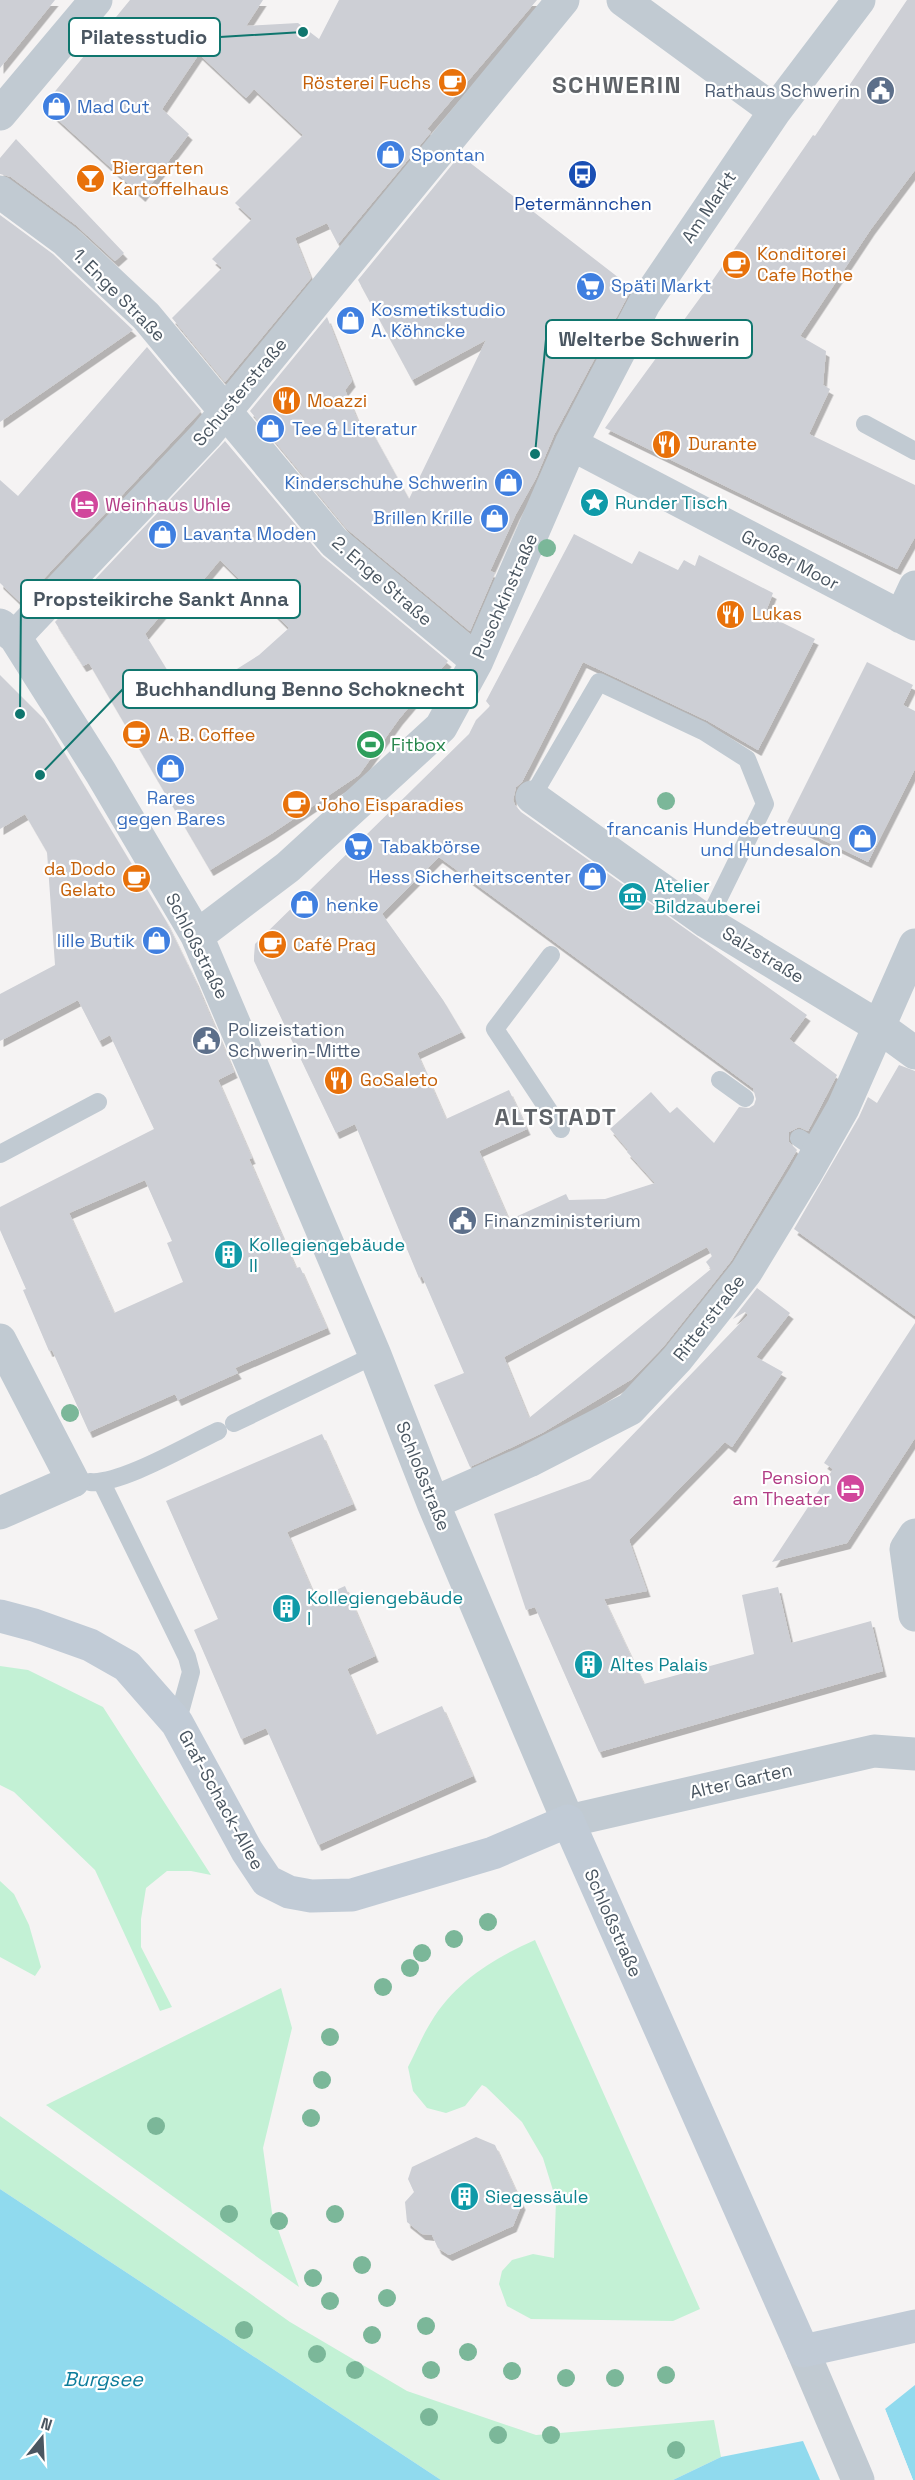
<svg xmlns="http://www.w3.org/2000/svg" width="915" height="2480" font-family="'Space Grotesk',sans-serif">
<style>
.green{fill:#c3f1d5}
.water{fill:#90daee}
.pier{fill:#f5f3f3}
.building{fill:#cdcfd5;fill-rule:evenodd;filter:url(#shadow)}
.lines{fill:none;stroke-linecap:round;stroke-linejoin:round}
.lane{stroke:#c1cad2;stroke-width:18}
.street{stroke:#c1cad2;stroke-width:33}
.secondary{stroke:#c1cbd6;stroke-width:33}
.tree{fill:#7bb799}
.labels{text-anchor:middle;stroke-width:4.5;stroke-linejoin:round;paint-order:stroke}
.food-label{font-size:18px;fill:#c56008;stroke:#fff;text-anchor:start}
.service-label{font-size:18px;fill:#4e5e75;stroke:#fff;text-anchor:start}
.shop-label{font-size:18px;fill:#366cbe;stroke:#fff;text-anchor:start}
.transit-label{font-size:18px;fill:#164399;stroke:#fff}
.street-label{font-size:18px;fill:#4a5661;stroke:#fff}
.culture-label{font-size:18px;fill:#0d838f;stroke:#fff;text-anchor:start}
.hotel-label{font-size:18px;fill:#b23c85;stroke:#fff;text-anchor:start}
.leisure-label{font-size:18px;fill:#27864d;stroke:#fff;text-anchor:start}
.water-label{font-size:20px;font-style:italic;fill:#0c7c9b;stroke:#fff}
.district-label{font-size:24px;font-weight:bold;letter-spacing:1.5px;fill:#5f6368;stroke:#fff}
.leader{fill:none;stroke:#0f766e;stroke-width:2}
.callout-dot{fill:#0f766e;stroke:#fff;stroke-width:2}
.callout{fill:#fff;stroke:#0f766e;stroke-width:2}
.callout-label{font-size:20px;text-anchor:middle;font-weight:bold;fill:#4a5661}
</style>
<defs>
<filter id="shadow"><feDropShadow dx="3.5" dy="6" stdDeviation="0" flood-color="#0004"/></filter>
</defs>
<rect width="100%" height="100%" fill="#f5f3f3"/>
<path class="green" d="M0,1666L28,1670L103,1707L211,1875L191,1871H167L146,1888L141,1919V1947L172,2007L160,2011L95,1870L14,1792L0,1785Z
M0,1881L14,1894L29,1925L41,1967L35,1976L0,1957Z
M535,1940L700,2309L673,2321L531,2319L507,2306L499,2284L502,2271L512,2260L533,2254L554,2258L556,2200L543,2158L522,2122L486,2087L482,2085L465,2106L446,2113L427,2108L413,2091L408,2067C416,2052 422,2036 431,2022C455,1982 494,1958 535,1940Z
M281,1988L292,2028L263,2148L272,2213L299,2287L46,2105Z
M0,2116L290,2322L407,2391L536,2435L714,2420L721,2457L673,2480H441L0,2189Z"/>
<path class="water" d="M0,2189L441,2480H0Z
M915,2385V2480H913L885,2409Z
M803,2441L820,2480H673L721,2457Z"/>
<path class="pier" d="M885,2409L913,2480H909L882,2410Z"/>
<path class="building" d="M0,0H55L0,68Z
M130,0H263L246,26L298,23L319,39L339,0H537L427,129L431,132L338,244L327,223L295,238L311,278L225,382L172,318L222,268L212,259L252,219L235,203L303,135L254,89L246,98L199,54L162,109L189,134L142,196L43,106Z
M907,0H915V170L871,229L800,336L826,351L823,385L830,389L809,434L915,485V537L897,569L605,428L708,287L813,135L815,136Z
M16,139L124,253L115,261L76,225L11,177L0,174V158Z
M460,155L632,288L554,435L536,478L516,514L490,571L495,573L470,631L347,529L250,411L327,317L352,381L345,390L363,433L371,430L409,499L486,340L412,380L358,280Z
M0,215L53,254L133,330L0,422Z
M147,347L201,411L21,603L0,583V480L18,496Z
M225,441L322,556L448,661L399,719L359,775L271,834L210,870L89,663L83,666L55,622ZM220,560L289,628L259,655L186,701L145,634L177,596L185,602Z
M574,534L632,564L639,551L678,570L684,560L695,566L699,555L773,593L765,614L815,639L758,750L708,721L583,662L522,782L516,787L513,800L515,805L521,812L807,1015L789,1039L837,1075L808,1131L799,1127L789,1132V1142L797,1150L731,1261L663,1347L632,1379L542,1433L470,1467L434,1385L464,1373L422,1276L419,1278L355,1124L336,1133L254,961V956L255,944L469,734L476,720L490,706L486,701ZM439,857L753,1088L756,1099L754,1105L749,1108L739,1107L714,1143L677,1107L670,1113L651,1092L610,1129L628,1150L627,1152L655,1183L605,1199L569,1200L566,1194L509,1220L479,1151L527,1129L509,1090L446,1119L417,1053L462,1032L443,1000L382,914ZM707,1247L712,1256L706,1262L711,1269L529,1418L504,1357Z
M867,662L913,685L903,705L915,711V769L868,862L787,822Z
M0,675L44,719L166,921L195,980L234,1072L218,1080L252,1158L249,1159L296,1268L300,1267L327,1328L235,1368L238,1373L200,1390L178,1400L175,1394L89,1432L52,1350L49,1351L23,1290L26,1289L0,1230V1207L154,1129L110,1035L99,1041L78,1000L0,1041V994L55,965L47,852L25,814L0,829ZM145,1180L172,1241L167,1243L183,1282L114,1313L69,1213Z
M899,1065L915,1071V1316L794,1229L859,1117L868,1097L877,1103Z
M757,1288L790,1313L756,1357L783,1372L732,1447L725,1442L629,1540L647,1591L604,1599L644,1684L754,1654L742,1595L778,1587L791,1643L871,1621L883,1671L599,1752L535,1607L526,1610L494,1514L590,1479L748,1315L745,1312L733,1319Z
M915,1323V1438L847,1543L772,1562L833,1469L824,1463Z
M322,1434L353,1504L287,1532L316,1599L345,1586L375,1656L347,1669L376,1735L442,1706L473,1776L318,1845L266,1728L241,1739L229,1711L194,1630L218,1619L166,1501Z
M476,2137L495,2145L522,2204L513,2226L449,2255L438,2248L432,2235L422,2234L407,2222L405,2202L414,2192L408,2179L412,2167Z"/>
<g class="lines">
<path class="lane" d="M865,424L915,451
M532,797L599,682L703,731L747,759L765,804L707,922
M551,955L495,1029L561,1129
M720,1080L745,1098
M799,1138L818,1151
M0,1154L98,1102
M234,1423L375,1355
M90,1482C120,1485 188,1445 218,1431
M102,1483L187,1657L191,1672L177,1723"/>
<path class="street" d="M623,0L775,111
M0,114L96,0
M0,192L65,240L146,316L334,542L477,661
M571,444L915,624
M901,617L915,587
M0,625L15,637L101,773L197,936L375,1355L433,1503L568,1821L874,1751L915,1754
M15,637L206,435L563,0
M532,797L707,922L878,1026L915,1053
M197,936L288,867L441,727L477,661L571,444L644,304L775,111L859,0
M0,1340L73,1481L0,1513
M433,1503L529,1461L630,1409L677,1359L746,1272L805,1175L843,1108L915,945
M915,1535L906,1549L915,1615
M803,2351L858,2480"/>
<path class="secondary" d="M0,1616L34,1625L90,1645L127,1666L177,1723L247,1851L267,1881L289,1892L311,1896L352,1895L493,1853L568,1821L803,2351L915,2326"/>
</g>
<g class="tree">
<circle cx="547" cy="548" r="9"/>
<circle cx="666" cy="801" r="9"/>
<circle cx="70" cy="1413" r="9"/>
<circle cx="488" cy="1922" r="9"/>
<circle cx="454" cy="1939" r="9"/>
<circle cx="422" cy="1953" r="9"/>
<circle cx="410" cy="1968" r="9"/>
<circle cx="383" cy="1987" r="9"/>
<circle cx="330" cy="2037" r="9"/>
<circle cx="322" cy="2080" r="9"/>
<circle cx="311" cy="2118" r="9"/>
<circle cx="156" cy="2126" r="9"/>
<circle cx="229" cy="2214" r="9"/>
<circle cx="335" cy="2214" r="9"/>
<circle cx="279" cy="2221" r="9"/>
<circle cx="362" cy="2265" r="9"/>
<circle cx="313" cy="2278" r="9"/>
<circle cx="387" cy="2298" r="9"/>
<circle cx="330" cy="2301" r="9"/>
<circle cx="426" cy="2326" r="9"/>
<circle cx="244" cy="2330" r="9"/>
<circle cx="372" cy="2335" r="9"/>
<circle cx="468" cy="2352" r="9"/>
<circle cx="317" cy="2354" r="9"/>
<circle cx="355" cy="2370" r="9"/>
<circle cx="431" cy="2370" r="9"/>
<circle cx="512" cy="2371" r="9"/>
<circle cx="666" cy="2375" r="9"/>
<circle cx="566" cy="2378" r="9"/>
<circle cx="615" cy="2378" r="9"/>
<circle cx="429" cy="2417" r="9"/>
<circle cx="498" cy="2435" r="9"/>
<circle cx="551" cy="2435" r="9"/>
<circle cx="676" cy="2450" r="9"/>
</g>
<defs>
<symbol id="cafe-disc" viewBox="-11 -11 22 22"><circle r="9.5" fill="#e8710a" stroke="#fff"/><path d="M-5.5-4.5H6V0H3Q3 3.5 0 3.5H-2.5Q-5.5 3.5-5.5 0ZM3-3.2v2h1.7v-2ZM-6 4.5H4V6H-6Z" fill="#fff"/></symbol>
<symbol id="civic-disc" viewBox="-11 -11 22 22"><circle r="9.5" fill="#5c6f8a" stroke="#fff"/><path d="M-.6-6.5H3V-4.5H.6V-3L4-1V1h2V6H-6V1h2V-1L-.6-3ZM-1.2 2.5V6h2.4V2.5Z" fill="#fff"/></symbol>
<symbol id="shop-disc" viewBox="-11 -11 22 22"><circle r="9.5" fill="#3f7fe0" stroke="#fff"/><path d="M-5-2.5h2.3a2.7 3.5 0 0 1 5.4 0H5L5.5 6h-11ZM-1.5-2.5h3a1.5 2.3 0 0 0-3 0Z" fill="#fff"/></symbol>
<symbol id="bus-disc" viewBox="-11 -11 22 22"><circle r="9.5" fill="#1a4fb4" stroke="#fff"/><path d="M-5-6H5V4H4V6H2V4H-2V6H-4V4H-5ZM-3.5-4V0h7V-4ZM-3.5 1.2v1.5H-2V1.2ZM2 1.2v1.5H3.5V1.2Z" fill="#fff"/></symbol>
<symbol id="bar-disc" viewBox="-11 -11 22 22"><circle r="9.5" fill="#e8710a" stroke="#fff"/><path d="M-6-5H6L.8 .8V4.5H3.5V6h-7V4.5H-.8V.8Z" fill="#fff"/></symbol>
<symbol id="supermarket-disc" viewBox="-11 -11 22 22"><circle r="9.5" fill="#3f7fe0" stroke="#fff"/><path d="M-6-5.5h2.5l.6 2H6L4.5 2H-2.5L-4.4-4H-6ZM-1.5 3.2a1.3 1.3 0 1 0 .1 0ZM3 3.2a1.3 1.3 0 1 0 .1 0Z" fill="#fff"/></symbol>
<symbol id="restaurant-disc" viewBox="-11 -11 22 22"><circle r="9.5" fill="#e8710a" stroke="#fff"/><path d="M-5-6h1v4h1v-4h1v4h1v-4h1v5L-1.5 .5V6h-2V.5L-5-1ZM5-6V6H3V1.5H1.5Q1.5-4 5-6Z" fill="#fff"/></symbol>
<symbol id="sight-disc" viewBox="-11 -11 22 22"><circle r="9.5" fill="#0f9aa8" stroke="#fff"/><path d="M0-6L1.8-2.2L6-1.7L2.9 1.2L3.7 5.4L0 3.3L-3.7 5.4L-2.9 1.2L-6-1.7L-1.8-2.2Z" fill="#fff"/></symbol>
<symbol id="hotel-disc" viewBox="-11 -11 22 22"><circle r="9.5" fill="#d1479c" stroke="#fff"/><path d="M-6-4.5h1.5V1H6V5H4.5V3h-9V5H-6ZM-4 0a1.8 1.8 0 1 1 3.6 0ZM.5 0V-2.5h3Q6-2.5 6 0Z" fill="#fff"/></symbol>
<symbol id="stadium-disc" viewBox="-11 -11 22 22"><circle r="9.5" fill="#2e9e5b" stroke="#fff"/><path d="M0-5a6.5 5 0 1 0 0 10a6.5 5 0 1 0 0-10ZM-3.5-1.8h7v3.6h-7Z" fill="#fff"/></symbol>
<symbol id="museum-disc" viewBox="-11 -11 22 22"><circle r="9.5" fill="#0f9aa8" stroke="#fff"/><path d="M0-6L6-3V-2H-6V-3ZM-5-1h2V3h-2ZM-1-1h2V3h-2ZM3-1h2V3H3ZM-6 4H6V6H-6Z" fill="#fff"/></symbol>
<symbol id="building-disc" viewBox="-11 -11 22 22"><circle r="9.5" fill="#0f9aa8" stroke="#fff"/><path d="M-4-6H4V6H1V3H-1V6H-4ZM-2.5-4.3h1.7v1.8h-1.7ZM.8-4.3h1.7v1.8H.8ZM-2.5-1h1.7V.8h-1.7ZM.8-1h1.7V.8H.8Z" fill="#fff"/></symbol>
</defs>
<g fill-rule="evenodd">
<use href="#cafe-disc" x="436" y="66" width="33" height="33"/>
<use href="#civic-disc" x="864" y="74" width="33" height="33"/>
<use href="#shop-disc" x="40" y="90" width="33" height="33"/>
<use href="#shop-disc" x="374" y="138" width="33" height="33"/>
<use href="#bus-disc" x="566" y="158" width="33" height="33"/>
<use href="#bar-disc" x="74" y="162" width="33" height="33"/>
<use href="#cafe-disc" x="720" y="248" width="33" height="33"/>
<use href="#supermarket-disc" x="574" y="270" width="33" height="33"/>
<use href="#shop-disc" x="334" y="304" width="33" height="33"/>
<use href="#restaurant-disc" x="270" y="384" width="33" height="33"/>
<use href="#shop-disc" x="254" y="412" width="33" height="33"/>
<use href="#restaurant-disc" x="650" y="428" width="33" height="33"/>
<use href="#shop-disc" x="492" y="466" width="33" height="33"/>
<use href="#sight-disc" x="578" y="486" width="33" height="33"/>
<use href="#hotel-disc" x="68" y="488" width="33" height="33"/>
<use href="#shop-disc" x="478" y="502" width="33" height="33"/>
<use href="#shop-disc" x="146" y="518" width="33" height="33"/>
<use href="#restaurant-disc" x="714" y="598" width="33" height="33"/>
<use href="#cafe-disc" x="120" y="718" width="33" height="33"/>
<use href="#stadium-disc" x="354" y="728" width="33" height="33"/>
<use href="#shop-disc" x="154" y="752" width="33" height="33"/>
<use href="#cafe-disc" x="280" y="788" width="33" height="33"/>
<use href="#shop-disc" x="846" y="822" width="33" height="33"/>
<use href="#supermarket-disc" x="342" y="830" width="33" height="33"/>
<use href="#shop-disc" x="576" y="860" width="33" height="33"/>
<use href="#cafe-disc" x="120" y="862" width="33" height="33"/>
<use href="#museum-disc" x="616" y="880" width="33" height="33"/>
<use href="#shop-disc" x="288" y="888" width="33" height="33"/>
<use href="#shop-disc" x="140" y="924" width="33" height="33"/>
<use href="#cafe-disc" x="256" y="928" width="33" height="33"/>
<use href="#civic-disc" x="190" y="1024" width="33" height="33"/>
<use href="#restaurant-disc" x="322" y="1064" width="33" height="33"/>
<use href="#civic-disc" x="446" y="1204" width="33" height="33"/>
<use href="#building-disc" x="212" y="1238" width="33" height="33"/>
<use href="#hotel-disc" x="834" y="1472" width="33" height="33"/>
<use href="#building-disc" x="270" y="1592" width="33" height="33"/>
<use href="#building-disc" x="572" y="1648" width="33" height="33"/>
<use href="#building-disc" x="448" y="2180" width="33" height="33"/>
</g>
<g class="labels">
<g class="food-label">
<text x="431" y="89" text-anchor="end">Rösterei Fuchs</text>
<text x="112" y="174">Biergarten<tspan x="112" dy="21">Kartoffelhaus</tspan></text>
<text x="757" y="260">Konditorei<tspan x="757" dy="21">Cafe Rothe</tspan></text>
<text x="307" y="407">Moazzi</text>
<text x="688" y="450">Durante</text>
<text x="752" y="620">Lukas</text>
<text x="158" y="741">A. B. Coffee</text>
<text x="317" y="811">Joho Eisparadies</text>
<text x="116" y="875" text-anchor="end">da Dodo<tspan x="116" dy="21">Gelato</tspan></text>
<text x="293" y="951">Café Prag</text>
<text x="360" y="1086">GoSaleto</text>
</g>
<g class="service-label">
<text x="860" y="97" text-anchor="end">Rathaus Schwerin</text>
<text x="228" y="1036">Polizeistation<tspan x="228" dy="21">Schwerin-Mitte</tspan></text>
<text x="484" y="1227">Finanzministerium</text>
</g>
<g class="shop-label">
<text x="77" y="113">Mad Cut</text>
<text x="411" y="161">Spontan</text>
<text x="611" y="292">Späti Markt</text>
<text x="371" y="316">Kosmetikstudio<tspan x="371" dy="21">A. Köhncke</tspan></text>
<text x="292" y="435">Tee &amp; Literatur</text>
<text x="488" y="489" text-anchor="end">Kinderschuhe Schwerin</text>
<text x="473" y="524" text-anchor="end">Brillen Krille</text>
<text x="183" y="540">Lavanta Moden</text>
<text x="171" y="804" text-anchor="middle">Rares<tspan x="171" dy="21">gegen Bares</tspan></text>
<text x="841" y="835" text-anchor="end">francanis Hundebetreuung<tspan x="841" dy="21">und Hundesalon</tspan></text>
<text x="380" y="853">Tabakbörse</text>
<text x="571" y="883" text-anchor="end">Hess Sicherheitscenter</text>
<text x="326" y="911">henke</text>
<text x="135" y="947" text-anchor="end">lille Butik</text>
</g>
<g class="transit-label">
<text x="583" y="210">Petermännchen</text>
</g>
<g class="street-label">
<text transform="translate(709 207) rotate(-56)" y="6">Am Markt</text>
<text transform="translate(119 295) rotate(45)" y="6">1. Enge Straße</text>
<text transform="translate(240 392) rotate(-50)" y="6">Schusterstraße</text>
<text transform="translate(790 560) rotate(28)" y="6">Großer Moor</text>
<text transform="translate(382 581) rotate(41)" y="6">2. Enge Straße</text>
<text transform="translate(505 596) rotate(-66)" y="6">Puschkinstraße</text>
<text transform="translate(197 946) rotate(63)" y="6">Schloßstraße</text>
<text transform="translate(763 955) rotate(31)" y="6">Salzstraße</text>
<text transform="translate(709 1318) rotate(-52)" y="6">Ritterstraße</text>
<text transform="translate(423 1476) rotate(68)" y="6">Schloßstraße</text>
<text transform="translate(741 1781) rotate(-13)" y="6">Alter Garten</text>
<text transform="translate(221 1800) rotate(61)" y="6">Graf-Schack-Allee</text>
<text transform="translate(613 1923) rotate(66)" y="6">Schloßstraße</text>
</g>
<g class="culture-label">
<text x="615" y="509">Runder Tisch</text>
<text x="654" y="892">Atelier<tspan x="654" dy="21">Bildzauberei</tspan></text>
<text x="249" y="1251">Kollegiengebäude<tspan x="249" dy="21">II</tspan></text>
<text x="307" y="1604">Kollegiengebäude<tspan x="307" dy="21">I</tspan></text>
<text x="610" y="1671">Altes Palais</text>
<text x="485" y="2203">Siegessäule</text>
</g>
<g class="hotel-label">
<text x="105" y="511">Weinhaus Uhle</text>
<text x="830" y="1484" text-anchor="end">Pension<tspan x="830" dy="21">am Theater</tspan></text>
</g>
<g class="leisure-label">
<text x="391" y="751">Fitbox</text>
</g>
<g class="water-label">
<text x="103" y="2386">Burgsee</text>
</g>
<g class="district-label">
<text x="617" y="93">SCHWERIN</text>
<text x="556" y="1125">ALTSTADT</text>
</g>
</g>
<path class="leader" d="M303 32L220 37M535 454L546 339M20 714L21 599M40 775L123 689"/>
<g class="callout-dot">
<circle cx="303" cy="32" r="6"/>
<circle cx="535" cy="454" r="6"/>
<circle cx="20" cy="714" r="6"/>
<circle cx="40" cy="775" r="6"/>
</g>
<g class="callout">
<rect x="69" y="18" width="151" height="38" rx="6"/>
<rect x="546" y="320" width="206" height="38" rx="6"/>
<rect x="21" y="580" width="279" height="38" rx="6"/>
<rect x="123" y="670" width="354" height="38" rx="6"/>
</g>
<g class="callout-label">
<text x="144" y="44">Pilatesstudio</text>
<text x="649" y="346">Welterbe Schwerin</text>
<text x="161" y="606">Propsteikirche Sankt Anna</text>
<text x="300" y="696">Buchhandlung Benno Schoknecht</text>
</g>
<g transform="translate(42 2438) rotate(18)" stroke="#ffffff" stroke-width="4.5" paint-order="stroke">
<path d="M0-4.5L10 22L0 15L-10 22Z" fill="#4a5661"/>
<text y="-9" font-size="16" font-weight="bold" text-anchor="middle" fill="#4a5661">N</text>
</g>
</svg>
